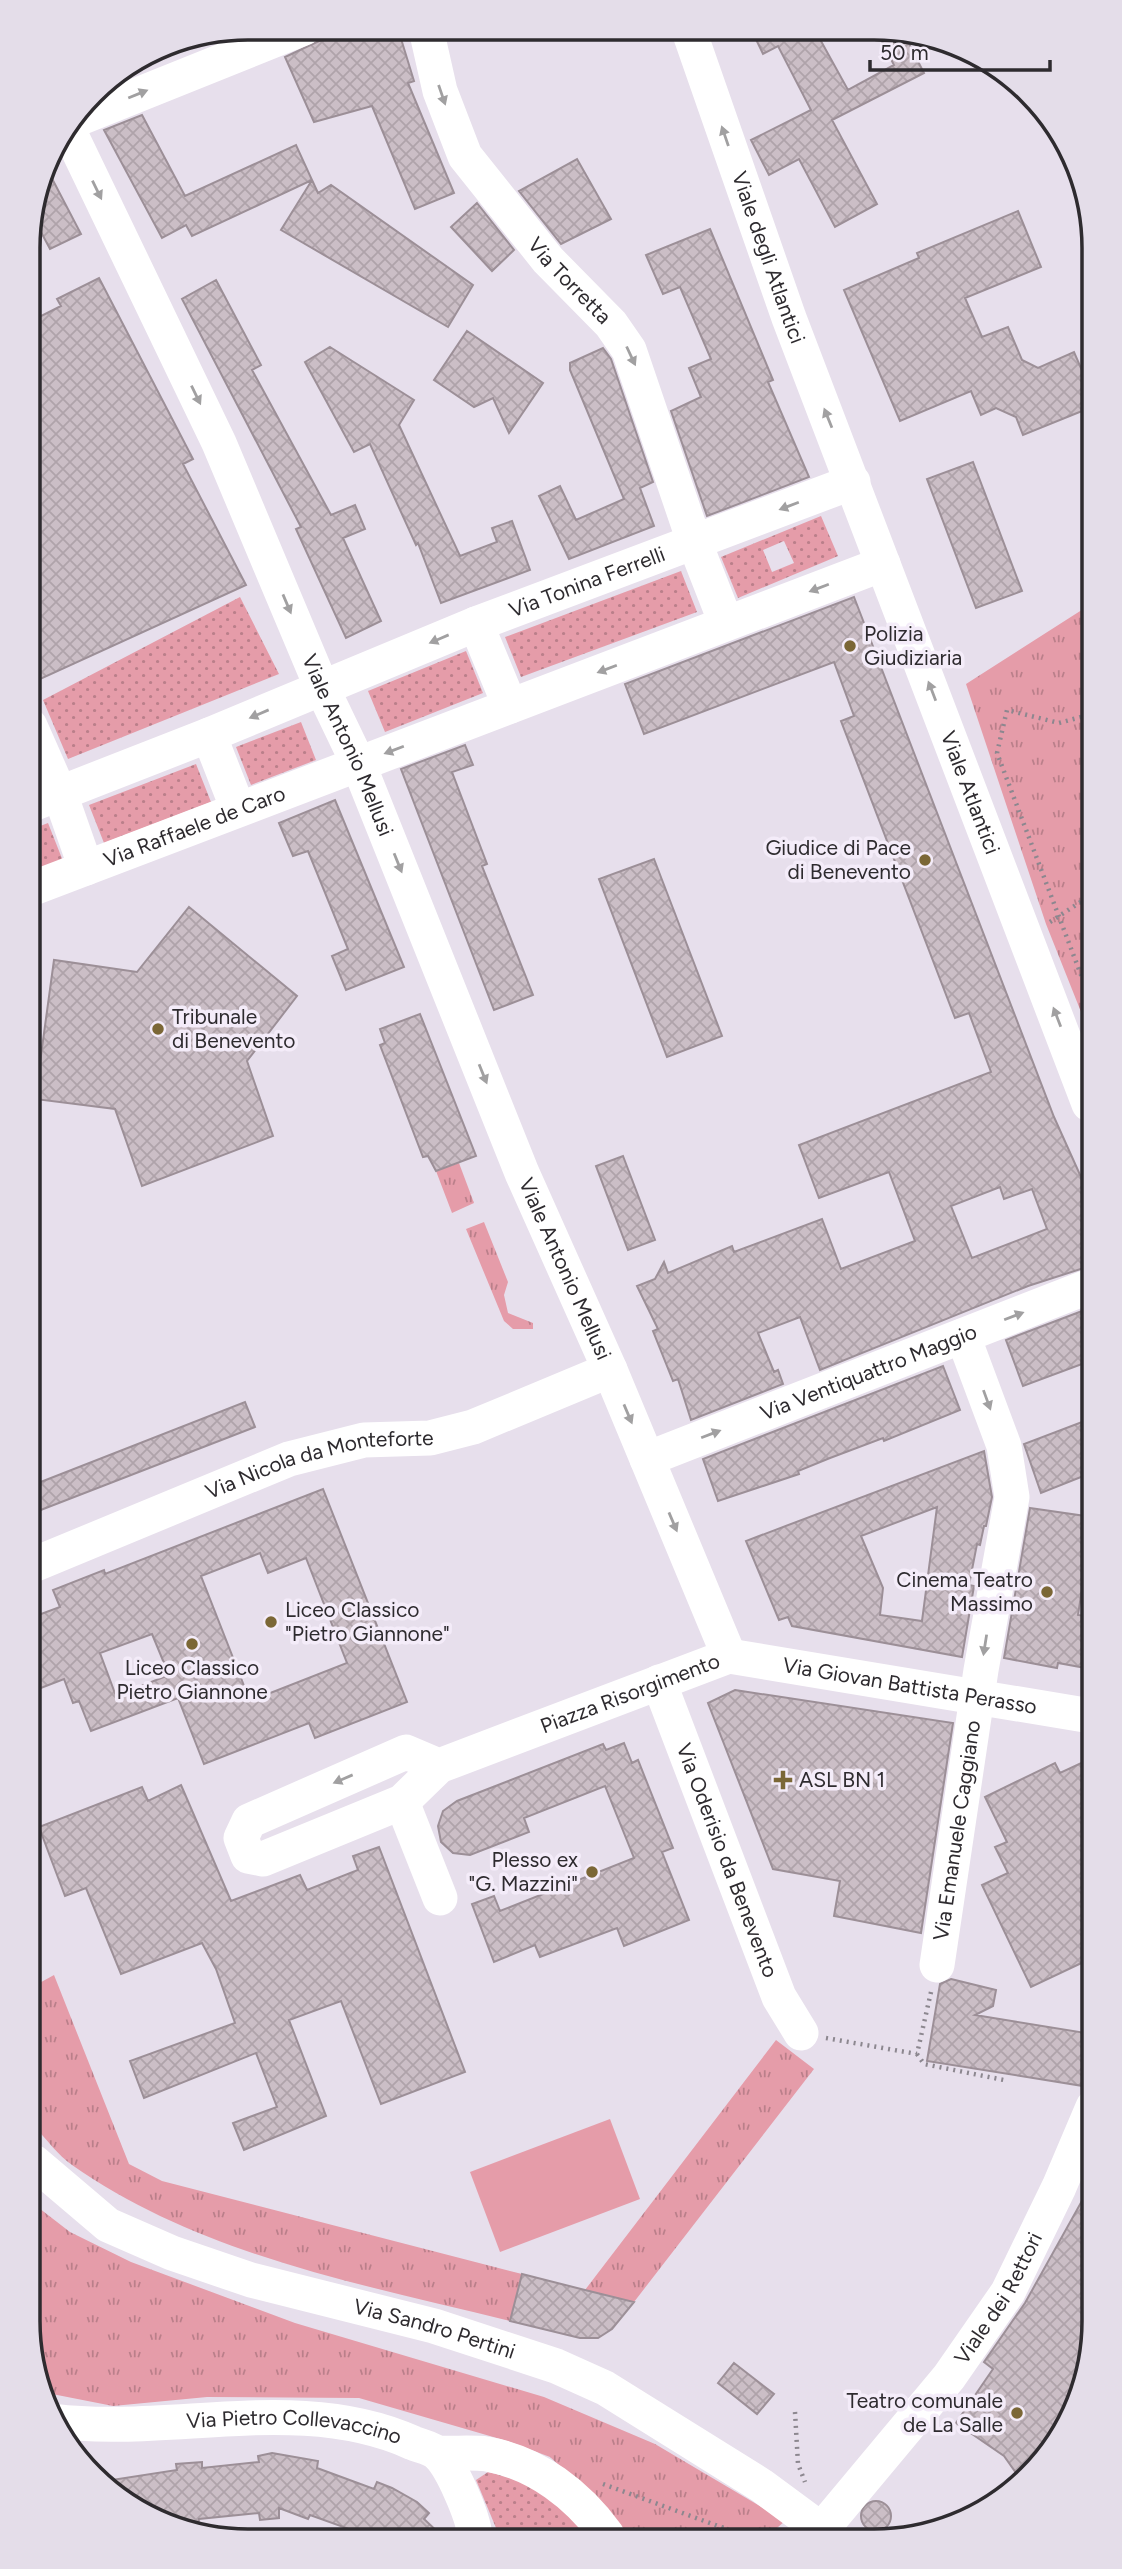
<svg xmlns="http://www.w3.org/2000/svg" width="1122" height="2569" font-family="Figtree,sans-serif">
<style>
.grass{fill:url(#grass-tufts)}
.garden{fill:url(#garden-dots);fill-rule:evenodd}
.pitch{fill:#e59ca9}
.building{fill:url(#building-cross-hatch);stroke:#9c8f97;stroke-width:2;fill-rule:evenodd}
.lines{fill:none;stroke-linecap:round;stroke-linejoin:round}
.path{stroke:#8c878f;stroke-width:4.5;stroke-dasharray:2 5;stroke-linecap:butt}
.minor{stroke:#fff;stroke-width:35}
.oneway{fill:#a1a0a1}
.poi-dot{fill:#7b6736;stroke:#f4ecf9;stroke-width:2.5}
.labels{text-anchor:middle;stroke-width:7;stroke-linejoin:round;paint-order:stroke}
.street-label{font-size:21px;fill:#2e2b2f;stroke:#f4ecf9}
.poi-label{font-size:21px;fill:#2e2b2f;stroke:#f4ecf9;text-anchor:start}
.rim{fill:none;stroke:#2e2b2f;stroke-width:3.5}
</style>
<defs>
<pattern id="grass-tufts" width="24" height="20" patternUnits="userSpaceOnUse" patternTransform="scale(1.75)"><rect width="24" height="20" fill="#e59ca9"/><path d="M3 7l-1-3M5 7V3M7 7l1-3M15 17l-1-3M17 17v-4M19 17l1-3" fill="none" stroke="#ba7f8a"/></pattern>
<pattern id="garden-dots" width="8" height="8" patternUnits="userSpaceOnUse" patternTransform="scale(1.75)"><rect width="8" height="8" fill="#e59ca9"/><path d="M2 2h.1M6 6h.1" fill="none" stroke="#ba7f8a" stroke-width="1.8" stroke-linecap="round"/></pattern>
<pattern id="building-cross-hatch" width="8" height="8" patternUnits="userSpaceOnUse" patternTransform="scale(1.75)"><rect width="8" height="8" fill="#cbbec6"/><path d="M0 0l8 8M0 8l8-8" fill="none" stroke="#afa3aa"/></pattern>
</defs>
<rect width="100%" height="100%" fill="#e7dfec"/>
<path class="grass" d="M1088,606L1089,1032L1046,924L966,684Z
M459,1163L474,1203L452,1213L436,1171Z
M484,1222L508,1282L504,1295L508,1313L533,1323V1329H513L504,1321L466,1229Z
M54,1975L129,2164L162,2181L522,2274L510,2321C361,2284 200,2255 72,2165C58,2155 47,2140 35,2127L34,1986Z
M776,2040L814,2069L634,2302L585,2290Z
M35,2205L70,2232L131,2262L295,2323L544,2397L655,2444L785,2521L770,2534L617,2535L594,2497L550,2457L507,2441L359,2398L207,2397L113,2406L42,2392L36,2378Z"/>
<path class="garden" d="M821,516L838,556L738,598L721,557ZM784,541L794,563L772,572L763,550Z
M681,571L697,612L521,677L505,637Z
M240,597L279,674L68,759L43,700Z
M466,651L483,693L385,732L368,691Z
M301,722L316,760L251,785L236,747Z
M196,764L211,802L104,843L89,805Z
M48,823L63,861L31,874L30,830Z
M488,2472C538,2483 553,2500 587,2535H499L476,2480Z"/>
<path class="pitch" d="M610,2119L640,2199L500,2252L470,2172Z"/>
<path class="building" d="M358,29H398L414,81L408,83L454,193L415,209L372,106L314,122L285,57L319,41Z
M752,31L816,32L848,90L894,65L877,32H903L924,73L832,120L877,204L835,227L799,159L769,175L751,140L811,110L778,46L763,54Z
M142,115L185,196L296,145L312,180L192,236L186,225L162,238L104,130Z
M577,159L611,219L561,244L519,191Z
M46,167L81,234L50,249L33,217Z
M312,180L318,193L331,185L473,285L448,327L281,230Z
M477,203L514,250L492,271L451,227Z
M1018,211L1041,267L965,298L982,337L1008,327L1022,360L1038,368L1074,352L1087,382V409L1023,435L1016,417L996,408L981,415L971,391L900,421L844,290L919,258L917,253Z
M710,229L773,380L768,382L809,477L707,516L671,411L701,397L689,368L711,359L680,287L663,294L646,255Z
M99,278L193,459L183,464L246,585L38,680L30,664L29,322L61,306L57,299Z
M216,280L261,365L252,370L331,515L355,505L365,529L343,538L381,621L346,638L296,529L301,527L182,299Z
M467,331L543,383L509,433L493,398L474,407L434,380Z
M330,347L414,400L399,425L460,556L497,542L492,528L512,521L530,570L441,603L418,543L416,545L370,444L354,452L305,362Z
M603,348L611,359L653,482L640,488L654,526L569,559L539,496L560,486L576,520L624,499L570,370V363Z
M973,462L1022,591L976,608L927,479Z
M854,597L1054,1117L1090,1197V1266L1028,1286L820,1370L800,1317L758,1333L774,1372L778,1370L783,1384L691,1420L678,1379L673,1381L653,1331L658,1329L637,1286L655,1279L664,1262L668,1273L732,1246L734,1252L822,1219L841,1269L915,1241L889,1172L819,1198L799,1145L991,1072L969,1013L955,1018L841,721L854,716L834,662L644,734L625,684ZM1000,1187L1004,1199L1032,1189L1047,1229L972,1258L951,1206Z
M465,745L473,765L452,772L487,864L482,866L533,995L494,1010L401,769Z
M335,800L404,967L346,990L332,956L348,949L308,851L293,856L279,823Z
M654,859L722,1036L667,1057L599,879Z
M189,907L297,996L247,1061L273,1136L142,1186L115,1109L35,1099L54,960L137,972Z
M420,1014L476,1156L436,1171L428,1156L423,1157L380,1045L385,1043L380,1029Z
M623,1156L655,1240L628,1250L596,1166Z
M1090,1308V1361L1023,1386L1006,1340Z
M943,1366L960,1410L884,1441L883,1438L830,1458L798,1471L799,1474L718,1501L703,1459Z
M245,1402L255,1427L33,1513V1485Z
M1090,1419L1091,1473L1041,1493L1024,1444Z
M984,1451L992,1497L986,1526H984L980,1545L977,1544L969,1585L974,1586L962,1657L792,1626L788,1617L779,1620L746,1541ZM937,1507L922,1621L880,1615L883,1588L861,1536Z
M323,1489L407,1702L315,1738L309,1723L204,1764L178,1698L91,1731L79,1701L73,1703L64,1679L33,1691V1617L60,1607L53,1590L104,1570L105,1574ZM260,1553L268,1573L306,1558L347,1663L250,1701L201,1576ZM152,1634L169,1675L116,1696L100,1653Z
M1030,1508L1085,1516L1091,1534V1568L1085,1570L1078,1615L1091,1617V1669L1058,1663L1057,1668L1004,1658Z
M735,1690L953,1723L921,1933L834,1916L840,1881L773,1869L708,1703Z
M624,1743L632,1763L638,1760L673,1848L662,1852L689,1920L624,1946L617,1928L540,1957L535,1945L494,1962L472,1904L494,1896L500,1911L634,1858L605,1786L524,1818L529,1832L470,1855L453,1853L441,1842L438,1826L443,1811L457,1801L603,1744L606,1750Z
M1092,1758V1958L1031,1987L982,1885L1008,1873L995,1847L1007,1842L985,1797L1055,1763L1060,1773Z
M181,1785L231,1901L300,1875L307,1890L358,1870L353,1856L379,1847L465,2072L381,2104L341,2001L289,2020L326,2116L244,2150L233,2123L277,2107L256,2053L144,2098L130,2061L235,2023L216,1969L202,1943L121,1974L86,1888L65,1896L39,1827L142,1787L148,1801Z
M951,1979L996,1990L993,2006L975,2015L1092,2034L1093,2071L1086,2070L1083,2086L927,2061L940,1984Z
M1093,2181V2247L1085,2260L1093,2264V2335L1077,2404L1048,2455L1021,2480L1004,2456L956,2423L993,2369L984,2362L1025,2303Z
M522,2274L585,2290L634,2302L612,2329L598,2338H580L510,2321Z
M734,2363L774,2394L757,2414L718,2383Z
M272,2453L318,2461L317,2468L374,2489L377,2482L392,2488L417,2502L429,2513L424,2519L442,2536H350L352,2530L310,2515L308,2519L279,2508V2518L260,2520L259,2513L199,2519L198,2526L187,2527L99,2482L177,2470L176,2464L202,2462V2468L259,2462L258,2456Z
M861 2516a15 15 0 1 1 30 0a15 15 0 1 1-30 0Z"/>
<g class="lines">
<path class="path" d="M1088,715L1059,723L1007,710L997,753L1089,996
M1089,853L1085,899L1089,904
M1050,922L1085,899
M826,2038L917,2054L931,1992
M917,2054L924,2064L1004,2080
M795,2412L798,2464L805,2482
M603,2484L740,2534"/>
<g class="minor">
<path id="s1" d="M426,29L440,91L465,156L548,260L611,324L629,350L694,541L726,623"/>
<path id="s2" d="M689,31L789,318L1089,1104"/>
<path d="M75,120L304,28"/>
<path id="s3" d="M68,129L219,443L322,688L358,763L522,1173L610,1370L729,1656"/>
<path d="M476,624L510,706"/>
<path d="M30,726L60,794L86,868"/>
<path d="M209,735L238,809"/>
<path id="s4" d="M30,805L209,735L476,624L853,482"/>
<path id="s5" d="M31,889L883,564"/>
<path id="s6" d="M647,1459L1090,1286"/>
<path id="s7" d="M33,1565L289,1459L364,1440L430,1438L473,1427L610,1370"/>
<path id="s8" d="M659,1682L779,1997L801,2033"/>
<path id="s9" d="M439,1766L406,1752L249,1821L241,1838L248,1856L263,1859L402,1802L439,1766L729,1656L1091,1716"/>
<path d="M402,1802L440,1898"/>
<path id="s10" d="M937,1965L981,1670L1012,1497L1004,1446L963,1336"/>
<path id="s11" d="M35,2163L108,2225L172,2253L251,2280L434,2326L556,2366L605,2388L762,2486L827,2534"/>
<path id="s12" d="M53,2421C171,2436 301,2392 413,2443C420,2446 432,2448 438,2454C452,2467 473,2516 475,2536"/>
<path d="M437,2453C453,2454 471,2452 487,2454C537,2463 578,2495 607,2535"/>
<path id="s13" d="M823,2528L949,2377L1008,2292L1059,2187L1093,2107"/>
</g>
</g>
<defs><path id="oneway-solid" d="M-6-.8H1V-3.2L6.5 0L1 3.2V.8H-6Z" transform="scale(1.75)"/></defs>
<g class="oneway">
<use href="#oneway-solid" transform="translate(138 94) rotate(-22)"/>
<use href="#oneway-solid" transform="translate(442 95) rotate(71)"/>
<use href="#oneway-solid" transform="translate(725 136) rotate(-109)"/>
<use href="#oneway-solid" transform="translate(97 190) rotate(64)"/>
<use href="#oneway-solid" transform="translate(631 356) rotate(65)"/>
<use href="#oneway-solid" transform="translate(196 395) rotate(64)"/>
<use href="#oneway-solid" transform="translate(828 418) rotate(-112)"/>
<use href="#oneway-solid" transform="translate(789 506) rotate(159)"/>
<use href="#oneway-solid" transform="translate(819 588) rotate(159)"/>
<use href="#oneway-solid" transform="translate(287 604) rotate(67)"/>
<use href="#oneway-solid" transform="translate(439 639) rotate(157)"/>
<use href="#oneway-solid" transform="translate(607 669) rotate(159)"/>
<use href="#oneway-solid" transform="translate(932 691) rotate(-111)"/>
<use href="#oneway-solid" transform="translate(259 714) rotate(157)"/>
<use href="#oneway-solid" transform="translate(394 750) rotate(159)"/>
<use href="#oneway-solid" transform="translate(398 863) rotate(68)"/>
<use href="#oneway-solid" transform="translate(1057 1017) rotate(-111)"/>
<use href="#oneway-solid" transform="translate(483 1074) rotate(68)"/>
<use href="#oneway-solid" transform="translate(1014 1316) rotate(-21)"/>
<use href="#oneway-solid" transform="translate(987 1400) rotate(70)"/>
<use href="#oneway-solid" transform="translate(628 1414) rotate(67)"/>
<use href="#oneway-solid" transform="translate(711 1434) rotate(-21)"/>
<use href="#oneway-solid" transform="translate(673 1522) rotate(67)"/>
<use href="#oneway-solid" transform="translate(985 1645) rotate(99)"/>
<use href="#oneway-solid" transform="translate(343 1779) rotate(157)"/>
</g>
<g class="poi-dot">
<circle cx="850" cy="646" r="7"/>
<circle cx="925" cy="860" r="7"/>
<circle cx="158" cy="1029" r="7"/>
<circle cx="1047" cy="1592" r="7"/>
<circle cx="271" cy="1622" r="7"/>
<circle cx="192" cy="1644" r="7"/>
<path d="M779.5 1769.5h7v7h7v7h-7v7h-7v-7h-7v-7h7z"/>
<circle cx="592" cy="1872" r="7"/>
<circle cx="1017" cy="2413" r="7"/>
</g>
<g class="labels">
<g class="street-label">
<text dy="7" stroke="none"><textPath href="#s2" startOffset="240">Viale degli Atlantici</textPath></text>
<text dy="7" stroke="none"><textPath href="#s1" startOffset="296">Via Torretta</textPath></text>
<text dy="7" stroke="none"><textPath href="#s4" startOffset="600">Via Tonina Ferrelli</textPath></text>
<text dy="7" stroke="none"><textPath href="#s3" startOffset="677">Viale Antonio Mellusi</textPath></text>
<text dy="7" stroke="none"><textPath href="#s2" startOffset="812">Viale Atlantici</textPath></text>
<text dy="7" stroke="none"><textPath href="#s5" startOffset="175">Via Raffaele de Caro</textPath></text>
<text dy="7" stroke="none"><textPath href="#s3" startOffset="1244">Viale Antonio Mellusi</textPath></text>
<text dy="7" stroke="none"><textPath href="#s6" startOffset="238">Via Ventiquattro Maggio</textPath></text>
<text dy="7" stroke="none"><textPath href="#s7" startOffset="306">Via Nicola da Monteforte</textPath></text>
<text dy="7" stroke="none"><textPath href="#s9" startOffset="956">Via Giovan Battista Perasso</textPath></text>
<text dy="7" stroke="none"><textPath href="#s9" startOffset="667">Piazza Risorgimento</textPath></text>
<text dy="7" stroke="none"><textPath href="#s10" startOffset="136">Via Emanuele Caggiano</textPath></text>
<text dy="7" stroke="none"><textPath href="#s8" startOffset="191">Via Oderisio da Benevento</textPath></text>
<text dy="7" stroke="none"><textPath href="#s13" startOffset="290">Viale dei Rettori</textPath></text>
<text dy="7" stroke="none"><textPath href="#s11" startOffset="439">Via Sandro Pertini</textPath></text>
<text dy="7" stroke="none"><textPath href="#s12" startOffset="242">Via Pietro Collevaccino</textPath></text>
</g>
<g class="poi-label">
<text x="864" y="641">Polizia<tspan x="864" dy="24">Giudiziaria</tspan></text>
<text x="911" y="855" text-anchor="end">Giudice di Pace<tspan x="911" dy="24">di Benevento</tspan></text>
<text x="172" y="1024">Tribunale<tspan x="172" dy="24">di Benevento</tspan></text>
<text x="1033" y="1587" text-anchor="end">Cinema Teatro<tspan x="1033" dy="24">Massimo</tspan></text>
<text x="285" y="1617">Liceo Classico<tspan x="285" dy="24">"Pietro Giannone"</tspan></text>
<text x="192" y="1675" text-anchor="middle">Liceo Classico<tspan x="192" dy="24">Pietro Giannone</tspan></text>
<text x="799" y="1787">ASL BN 1</text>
<text x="578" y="1867" text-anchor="end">Plesso ex<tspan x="578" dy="24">"G. Mazzini"</tspan></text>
<text x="1003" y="2408" text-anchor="end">Teatro comunale<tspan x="1003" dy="24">de La Salle</tspan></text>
</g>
</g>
<path d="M0 0H1122V2569H0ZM248 40H874A208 208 0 0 1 1082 248V2321A208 208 0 0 1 874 2529H248A208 208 0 0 1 40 2321V248A208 208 0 0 1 248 40Z" fill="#e4dde9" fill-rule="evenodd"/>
<path class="rim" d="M248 40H874A208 208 0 0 1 1082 248V2321A208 208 0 0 1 874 2529H248A208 208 0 0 1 40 2321V248A208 208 0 0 1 248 40Z"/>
<path d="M870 60v10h180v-10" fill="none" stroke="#2e2b2f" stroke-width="3.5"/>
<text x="880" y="60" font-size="21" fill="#2e2b2f" stroke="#f4ecf9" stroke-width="5" paint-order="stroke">50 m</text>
</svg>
